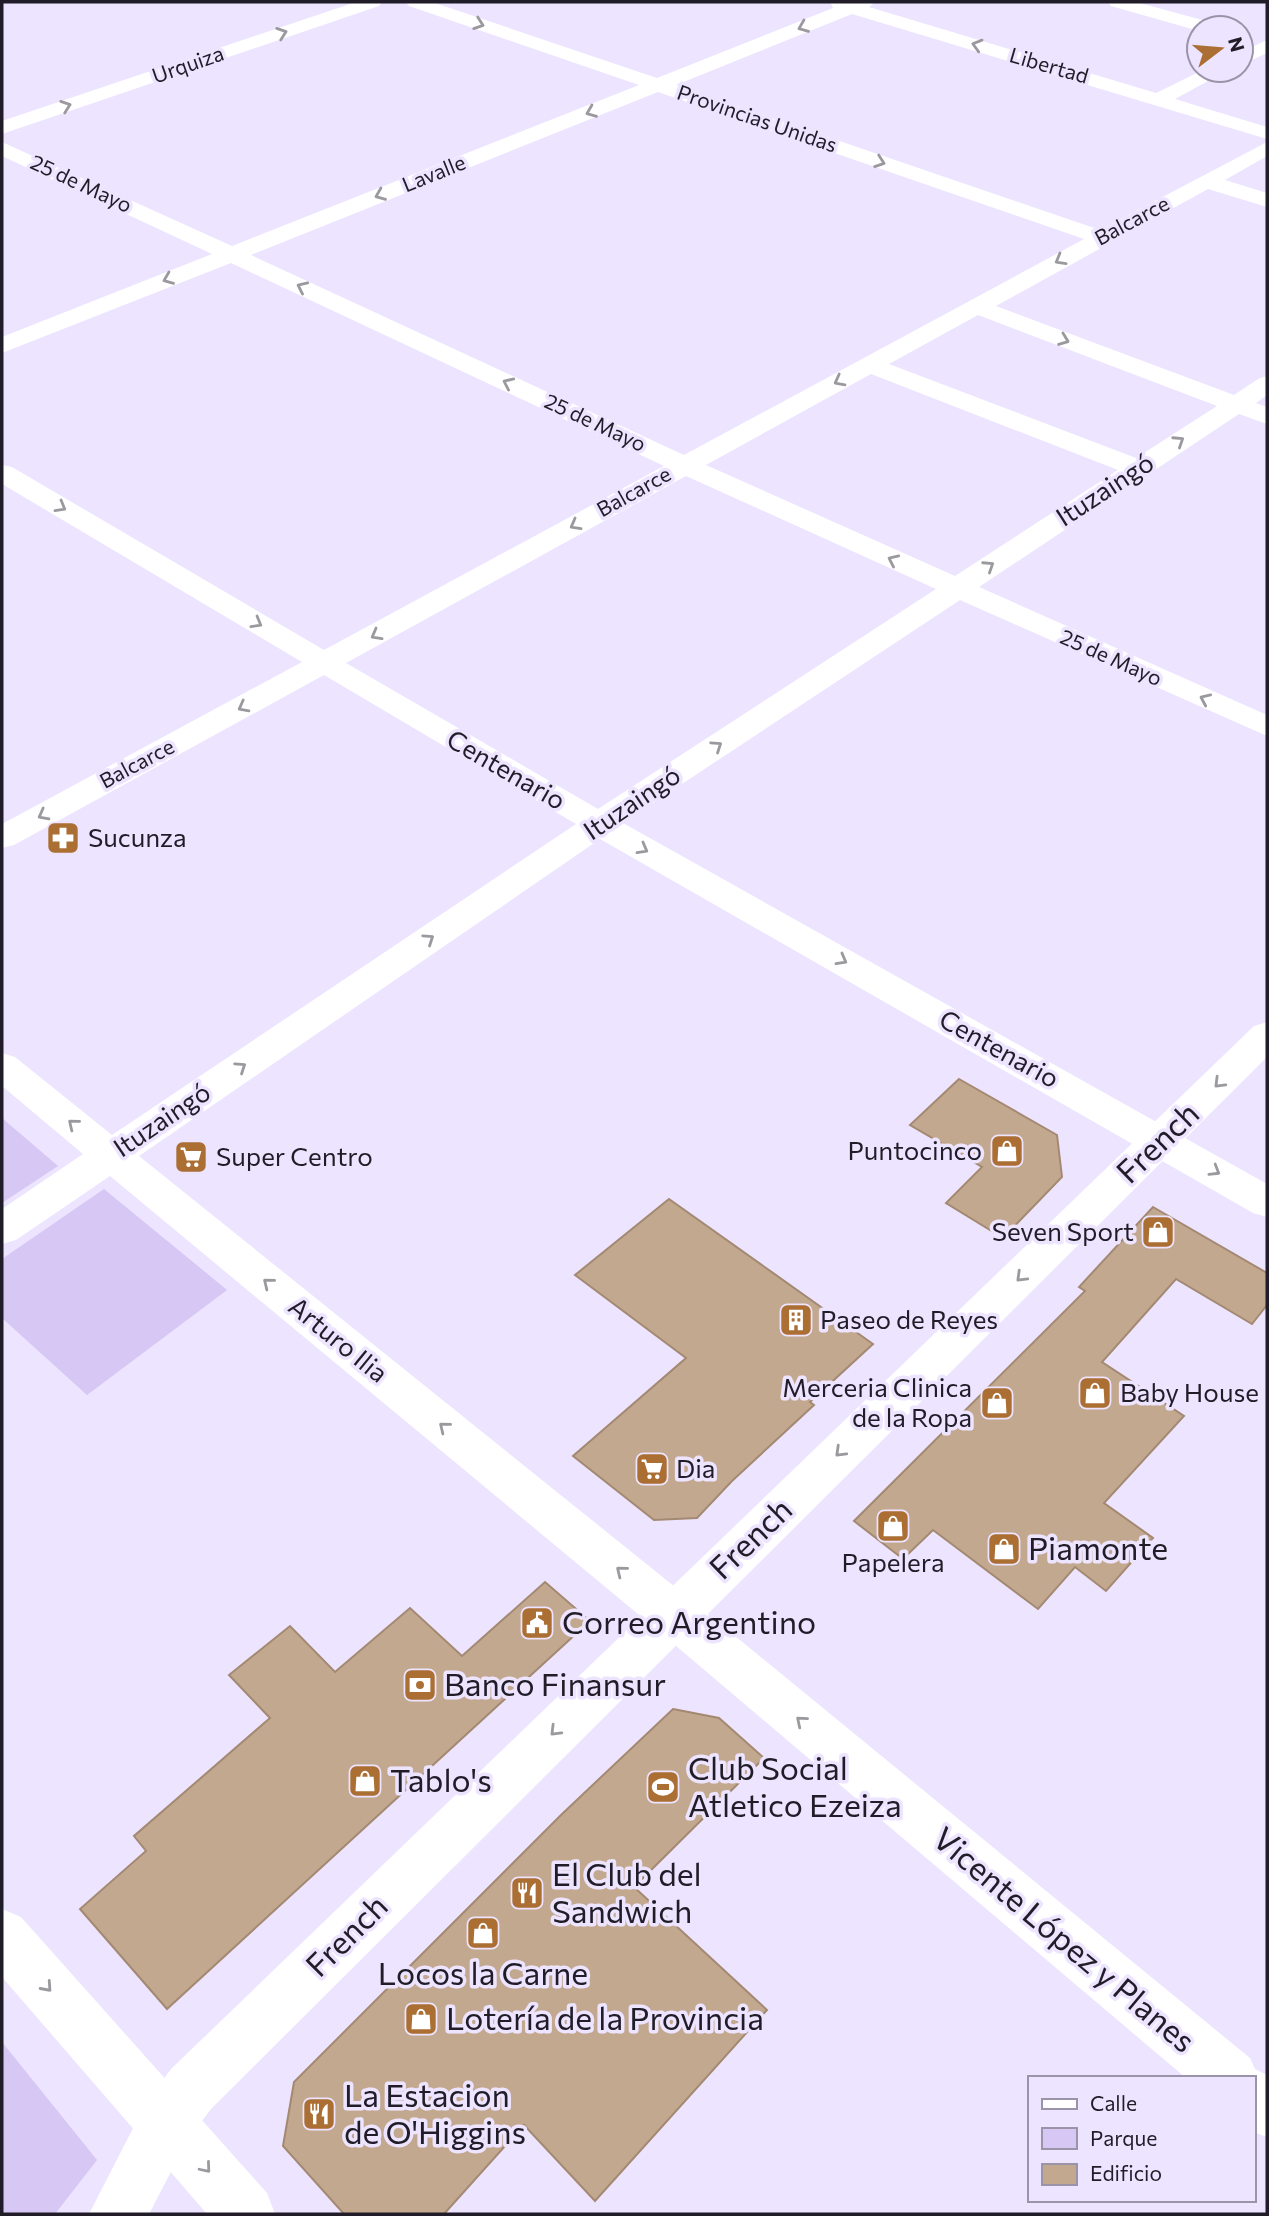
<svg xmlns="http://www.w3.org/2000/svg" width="1269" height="2216" font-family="Commissioner,sans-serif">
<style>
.green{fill:#d6c7f4}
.building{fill:#c3a890;stroke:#a48972;stroke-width:2}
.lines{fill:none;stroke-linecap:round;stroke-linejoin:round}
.street{fill:#fff;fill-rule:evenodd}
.secondary{fill:#fff;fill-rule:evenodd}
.oneway{stroke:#9b999e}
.labels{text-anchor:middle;stroke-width:7;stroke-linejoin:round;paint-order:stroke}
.far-street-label{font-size:21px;fill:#211d28;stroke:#ede4ff}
.street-label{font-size:26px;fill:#211d28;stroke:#ede4ff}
.poi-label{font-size:26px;fill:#211d28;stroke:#ede4ff;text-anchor:start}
.near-street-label{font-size:32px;fill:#211d28;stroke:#ede4ff}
.near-poi-label{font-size:32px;fill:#211d28;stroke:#ede4ff;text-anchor:start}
</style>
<rect width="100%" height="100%" fill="#ede4ff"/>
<path class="green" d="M2,1118L58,1166L2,1203Z
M104,1189L227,1290L87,1395L2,1318V1259Z
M2,2042L97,2160L55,2214H2Z"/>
<path class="building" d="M959,1079L1057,1135L1062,1177L1003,1238L946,1203L982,1167L910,1125Z
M669,1199L873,1344L810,1402L814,1405L732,1481L697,1518L654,1520L573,1456L686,1358L575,1275Z
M1153,1207L1267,1273V1305L1252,1324L1176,1279L1102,1362L1184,1416L1104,1503L1153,1538L1106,1591L1075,1567L1038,1609L933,1530L903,1559L854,1521L1085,1291L1079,1287Z
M545,1582L590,1621L167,2009L80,1909L146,1851L134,1836L270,1718L229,1675L290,1626L335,1672L410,1608L462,1656Z
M673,1709L719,1718L764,1758L634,1887L767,2010L595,2201L524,2125L444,2214H344L283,2146L294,2082L561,1815Z"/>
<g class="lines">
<path class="street" d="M356,2H382L379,6L2,134V121Z
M406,2H432L657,78L833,8L830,2H875L869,7L1156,93L1203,70H1228L1175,99L1267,127V139L852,14L676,85L1100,230L1267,142V156L1225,180L1267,193V207L1208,189L996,306L1234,395L1258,379L1267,376V395L1256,403L1267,407V424L1239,414L979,587L1267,715V736L960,600L623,823L1267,1184V1217L1253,1213L600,839L139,1156L690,1599L1250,2058L1255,2069L1267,2075V2137L1253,2132V2078H1186L656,1629L110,1176L16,1240L2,1244V1209L83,1154L2,1086V1053L15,1057L112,1135L576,824L324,675L14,845L2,848V824L302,662L2,484V465L12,467L324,650L664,466L231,263L2,353V337L212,254L2,156V142L232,246L639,85L409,6ZM658,92L1084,239L684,455L251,255ZM978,315L1217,406L1136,458L889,364ZM871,374L1118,470L955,576L706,465ZM686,476L936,589L598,809L346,663Z
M1108,2H1136L1217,24L1219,28H1199V31L1111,6Z
M1267,40V53L1241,65V52Z
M2,1909L21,1917L267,2193L275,2214H207L2,1977Z"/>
<path class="secondary" d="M1267,1022V1057L211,2109L187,2141L149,2214H89L147,2101L171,2069L1254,1026Z"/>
</g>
<defs><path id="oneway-chevron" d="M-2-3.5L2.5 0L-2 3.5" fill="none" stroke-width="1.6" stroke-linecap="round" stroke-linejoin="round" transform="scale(1.75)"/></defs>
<g class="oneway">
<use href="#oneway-chevron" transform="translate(479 24) rotate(19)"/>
<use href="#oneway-chevron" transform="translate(803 27) rotate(158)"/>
<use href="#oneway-chevron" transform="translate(282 33) rotate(-19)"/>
<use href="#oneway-chevron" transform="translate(977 45) rotate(-164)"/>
<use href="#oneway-chevron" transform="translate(66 106) rotate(-19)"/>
<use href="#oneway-chevron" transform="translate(591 112) rotate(158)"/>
<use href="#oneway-chevron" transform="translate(880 162) rotate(19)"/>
<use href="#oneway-chevron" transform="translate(380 195) rotate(158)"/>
<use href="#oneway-chevron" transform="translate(1060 260) rotate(150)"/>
<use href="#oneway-chevron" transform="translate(168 279) rotate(158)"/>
<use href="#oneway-chevron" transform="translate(302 287) rotate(-155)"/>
<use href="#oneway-chevron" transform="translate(1064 340) rotate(21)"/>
<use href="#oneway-chevron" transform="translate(839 381) rotate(152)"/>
<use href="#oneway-chevron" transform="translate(508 383) rotate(-155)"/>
<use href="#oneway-chevron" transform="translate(1179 441) rotate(-33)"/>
<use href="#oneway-chevron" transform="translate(61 507) rotate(30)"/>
<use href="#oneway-chevron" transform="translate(575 525) rotate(151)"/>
<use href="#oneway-chevron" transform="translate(893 560) rotate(-155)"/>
<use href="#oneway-chevron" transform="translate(989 566) rotate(-33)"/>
<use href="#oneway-chevron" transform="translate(257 623) rotate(30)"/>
<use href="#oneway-chevron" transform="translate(376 635) rotate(151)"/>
<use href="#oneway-chevron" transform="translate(1205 699) rotate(-156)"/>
<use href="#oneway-chevron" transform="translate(243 707) rotate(152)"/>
<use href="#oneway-chevron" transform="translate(717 746) rotate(-34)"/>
<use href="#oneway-chevron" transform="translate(43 815) rotate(152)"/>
<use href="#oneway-chevron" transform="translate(643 849) rotate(29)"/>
<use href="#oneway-chevron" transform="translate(429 939) rotate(-34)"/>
<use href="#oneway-chevron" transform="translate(842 960) rotate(29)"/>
<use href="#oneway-chevron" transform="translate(241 1067) rotate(-34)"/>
<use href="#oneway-chevron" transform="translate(1219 1083) rotate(135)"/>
<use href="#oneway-chevron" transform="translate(73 1124) rotate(-141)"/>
<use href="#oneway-chevron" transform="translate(1215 1171) rotate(31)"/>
<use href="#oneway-chevron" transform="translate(1021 1277) rotate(136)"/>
<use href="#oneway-chevron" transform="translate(268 1283) rotate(-141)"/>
<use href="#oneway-chevron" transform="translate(444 1427) rotate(-141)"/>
<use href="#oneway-chevron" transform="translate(840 1452) rotate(136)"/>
<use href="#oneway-chevron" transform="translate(621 1571) rotate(-141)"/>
<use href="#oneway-chevron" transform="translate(801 1721) rotate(-140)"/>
<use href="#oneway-chevron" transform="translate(555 1731) rotate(135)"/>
<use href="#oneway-chevron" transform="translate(47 1987) rotate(48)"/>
<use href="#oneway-chevron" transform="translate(206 2168) rotate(50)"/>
</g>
<defs>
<symbol id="pharmacy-square" viewBox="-11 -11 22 22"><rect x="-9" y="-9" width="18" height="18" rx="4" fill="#ab6e33" stroke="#ede4ff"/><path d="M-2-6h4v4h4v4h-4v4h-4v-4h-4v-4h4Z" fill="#fff"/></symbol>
<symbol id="shop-square" viewBox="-11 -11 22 22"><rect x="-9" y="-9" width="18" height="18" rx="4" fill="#ab6e33" stroke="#ede4ff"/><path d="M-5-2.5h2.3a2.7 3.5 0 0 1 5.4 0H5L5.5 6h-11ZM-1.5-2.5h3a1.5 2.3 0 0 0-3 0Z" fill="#fff"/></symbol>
<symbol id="supermarket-square" viewBox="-11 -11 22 22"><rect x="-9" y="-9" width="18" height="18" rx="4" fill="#ab6e33" stroke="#ede4ff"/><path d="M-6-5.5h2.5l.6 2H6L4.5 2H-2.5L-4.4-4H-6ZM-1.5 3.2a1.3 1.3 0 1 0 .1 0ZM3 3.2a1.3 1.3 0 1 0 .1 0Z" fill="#fff"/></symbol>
<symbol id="building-square" viewBox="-11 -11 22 22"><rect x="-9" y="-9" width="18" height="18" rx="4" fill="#ab6e33" stroke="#ede4ff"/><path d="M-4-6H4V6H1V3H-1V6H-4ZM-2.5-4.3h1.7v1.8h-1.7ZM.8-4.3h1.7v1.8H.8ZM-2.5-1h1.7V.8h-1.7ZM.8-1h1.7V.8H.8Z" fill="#fff"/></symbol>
<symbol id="civic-square" viewBox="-11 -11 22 22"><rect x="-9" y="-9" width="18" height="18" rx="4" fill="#ab6e33" stroke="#ede4ff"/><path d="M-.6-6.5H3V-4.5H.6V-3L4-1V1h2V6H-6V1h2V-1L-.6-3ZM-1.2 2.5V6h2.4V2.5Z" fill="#fff"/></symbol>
<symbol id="bank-square" viewBox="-11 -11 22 22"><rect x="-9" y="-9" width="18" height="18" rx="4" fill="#ab6e33" stroke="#ede4ff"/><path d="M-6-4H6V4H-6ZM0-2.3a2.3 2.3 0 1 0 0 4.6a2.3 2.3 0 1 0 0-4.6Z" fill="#fff"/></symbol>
<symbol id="stadium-square" viewBox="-11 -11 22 22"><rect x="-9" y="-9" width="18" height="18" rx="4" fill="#ab6e33" stroke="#ede4ff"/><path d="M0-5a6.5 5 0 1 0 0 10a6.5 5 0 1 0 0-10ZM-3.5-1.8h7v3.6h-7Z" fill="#fff"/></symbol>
<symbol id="restaurant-square" viewBox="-11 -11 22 22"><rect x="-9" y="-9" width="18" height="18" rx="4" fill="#ab6e33" stroke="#ede4ff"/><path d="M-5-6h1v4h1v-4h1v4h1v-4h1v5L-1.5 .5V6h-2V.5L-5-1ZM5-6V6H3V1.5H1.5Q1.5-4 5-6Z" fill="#fff"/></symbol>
</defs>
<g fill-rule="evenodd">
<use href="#pharmacy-square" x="44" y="819" width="38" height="38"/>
<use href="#shop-square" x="988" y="1132" width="38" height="38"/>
<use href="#supermarket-square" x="172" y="1138" width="38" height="38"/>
<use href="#shop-square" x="1139" y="1213" width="38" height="38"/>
<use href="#building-square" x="777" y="1301" width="38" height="38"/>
<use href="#shop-square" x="1076" y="1374" width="38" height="38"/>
<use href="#shop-square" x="978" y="1384" width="38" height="38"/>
<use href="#supermarket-square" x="633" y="1450" width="38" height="38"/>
<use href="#shop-square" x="874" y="1507" width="38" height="38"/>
<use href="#shop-square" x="985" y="1530" width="38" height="38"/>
<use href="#civic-square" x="518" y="1604" width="38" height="38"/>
<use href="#bank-square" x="401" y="1666" width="38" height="38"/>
<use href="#shop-square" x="346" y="1762" width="38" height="38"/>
<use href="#stadium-square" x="644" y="1768" width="38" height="38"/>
<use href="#restaurant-square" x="508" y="1874" width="38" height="38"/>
<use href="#shop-square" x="464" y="1914" width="38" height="38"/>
<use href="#shop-square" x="402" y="2000" width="38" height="38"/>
<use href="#restaurant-square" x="300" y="2095" width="38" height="38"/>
</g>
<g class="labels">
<g class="far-street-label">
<text transform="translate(188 65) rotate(-19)" y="7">Urquiza</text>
<text transform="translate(1049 66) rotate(16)" y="7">Libertad</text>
<text transform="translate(757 119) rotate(19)" y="7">Provincias Unidas</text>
<text transform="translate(434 174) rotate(-22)" y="7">Lavalle</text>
<text transform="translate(81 184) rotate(25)" y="7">25 de Mayo</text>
<text transform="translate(1132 221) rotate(-28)" y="7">Balcarce</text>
<text transform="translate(595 423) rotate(25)" y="7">25 de Mayo</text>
<text transform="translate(634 492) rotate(-29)" y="7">Balcarce</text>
<text transform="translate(1111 658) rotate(24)" y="7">25 de Mayo</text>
<text transform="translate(137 764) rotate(-28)" y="7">Balcarce</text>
</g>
<g class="street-label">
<text transform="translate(1105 490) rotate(-33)" y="9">Ituzaingó</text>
<text transform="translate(506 770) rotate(30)" y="9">Centenario</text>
<text transform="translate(632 803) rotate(-34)" y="9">Ituzaingó</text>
<text transform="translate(999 1049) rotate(29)" y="9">Centenario</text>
<text transform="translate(162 1120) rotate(-34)" y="9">Ituzaingó</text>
<text transform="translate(338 1340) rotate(39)" y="9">Arturo Ilia</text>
</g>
<g class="poi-label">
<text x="88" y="847">Sucunza</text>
<text x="982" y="1160" text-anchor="end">Puntocinco</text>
<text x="216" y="1166">Super Centro</text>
<text x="1134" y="1241" text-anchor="end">Seven Sport</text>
<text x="820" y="1329">Paseo de Reyes</text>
<text x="972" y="1397" text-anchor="end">Merceria Clinica<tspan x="972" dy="30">de la Ropa</tspan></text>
<text x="1120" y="1402">Baby House</text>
<text x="676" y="1478">Dia</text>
<text x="893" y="1572" text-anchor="middle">Papelera</text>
</g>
<g class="near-street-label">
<text transform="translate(1158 1143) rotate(-44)" y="11">French</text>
<text transform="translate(751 1539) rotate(-44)" y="11">French</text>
<text transform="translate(347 1936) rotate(-45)" y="11">French</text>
<text transform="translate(1064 1940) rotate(40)" y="11">Vicente López y Planes</text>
</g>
<g class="near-poi-label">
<text x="1028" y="1560">Piamonte</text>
<text x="562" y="1634">Correo Argentino</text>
<text x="444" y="1696">Banco Finansur</text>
<text x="688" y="1780">Club Social<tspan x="688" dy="37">Atletico Ezeiza</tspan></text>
<text x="390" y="1792">Tablo's</text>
<text x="552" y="1886">El Club del<tspan x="552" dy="37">Sandwich</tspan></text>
<text x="483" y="1985" text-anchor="middle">Locos la Carne</text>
<text x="446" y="2030">Lotería de la Provincia</text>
<text x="344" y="2107">La Estacion<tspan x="344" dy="37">de O'Higgins</tspan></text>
</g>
</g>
<rect width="1269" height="2216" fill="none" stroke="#211d28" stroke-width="7"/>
<rect x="1028" y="2076" width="228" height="126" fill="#ede4ff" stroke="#9b94a9" stroke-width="2"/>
<rect x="1042" y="2099" width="35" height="10" fill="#ffffff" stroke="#9b94a9" stroke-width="2"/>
<text x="1090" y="2111" font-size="21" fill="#211d28">Calle</text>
<rect x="1042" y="2128" width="35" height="21" fill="#d6c7f4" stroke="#9b94a9" stroke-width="2"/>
<text x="1090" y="2146" font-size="21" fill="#211d28">Parque</text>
<rect x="1042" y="2164" width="35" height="21" fill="#c3a890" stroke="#9b94a9" stroke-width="2"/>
<text x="1090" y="2181" font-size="21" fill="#211d28">Edificio</text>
<g transform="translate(1220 49) rotate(74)"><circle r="33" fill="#ede4ff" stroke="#9b94a9" stroke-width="2"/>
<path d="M0-5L12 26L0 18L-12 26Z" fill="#ab6e33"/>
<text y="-10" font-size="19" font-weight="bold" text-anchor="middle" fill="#211d28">N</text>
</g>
</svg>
